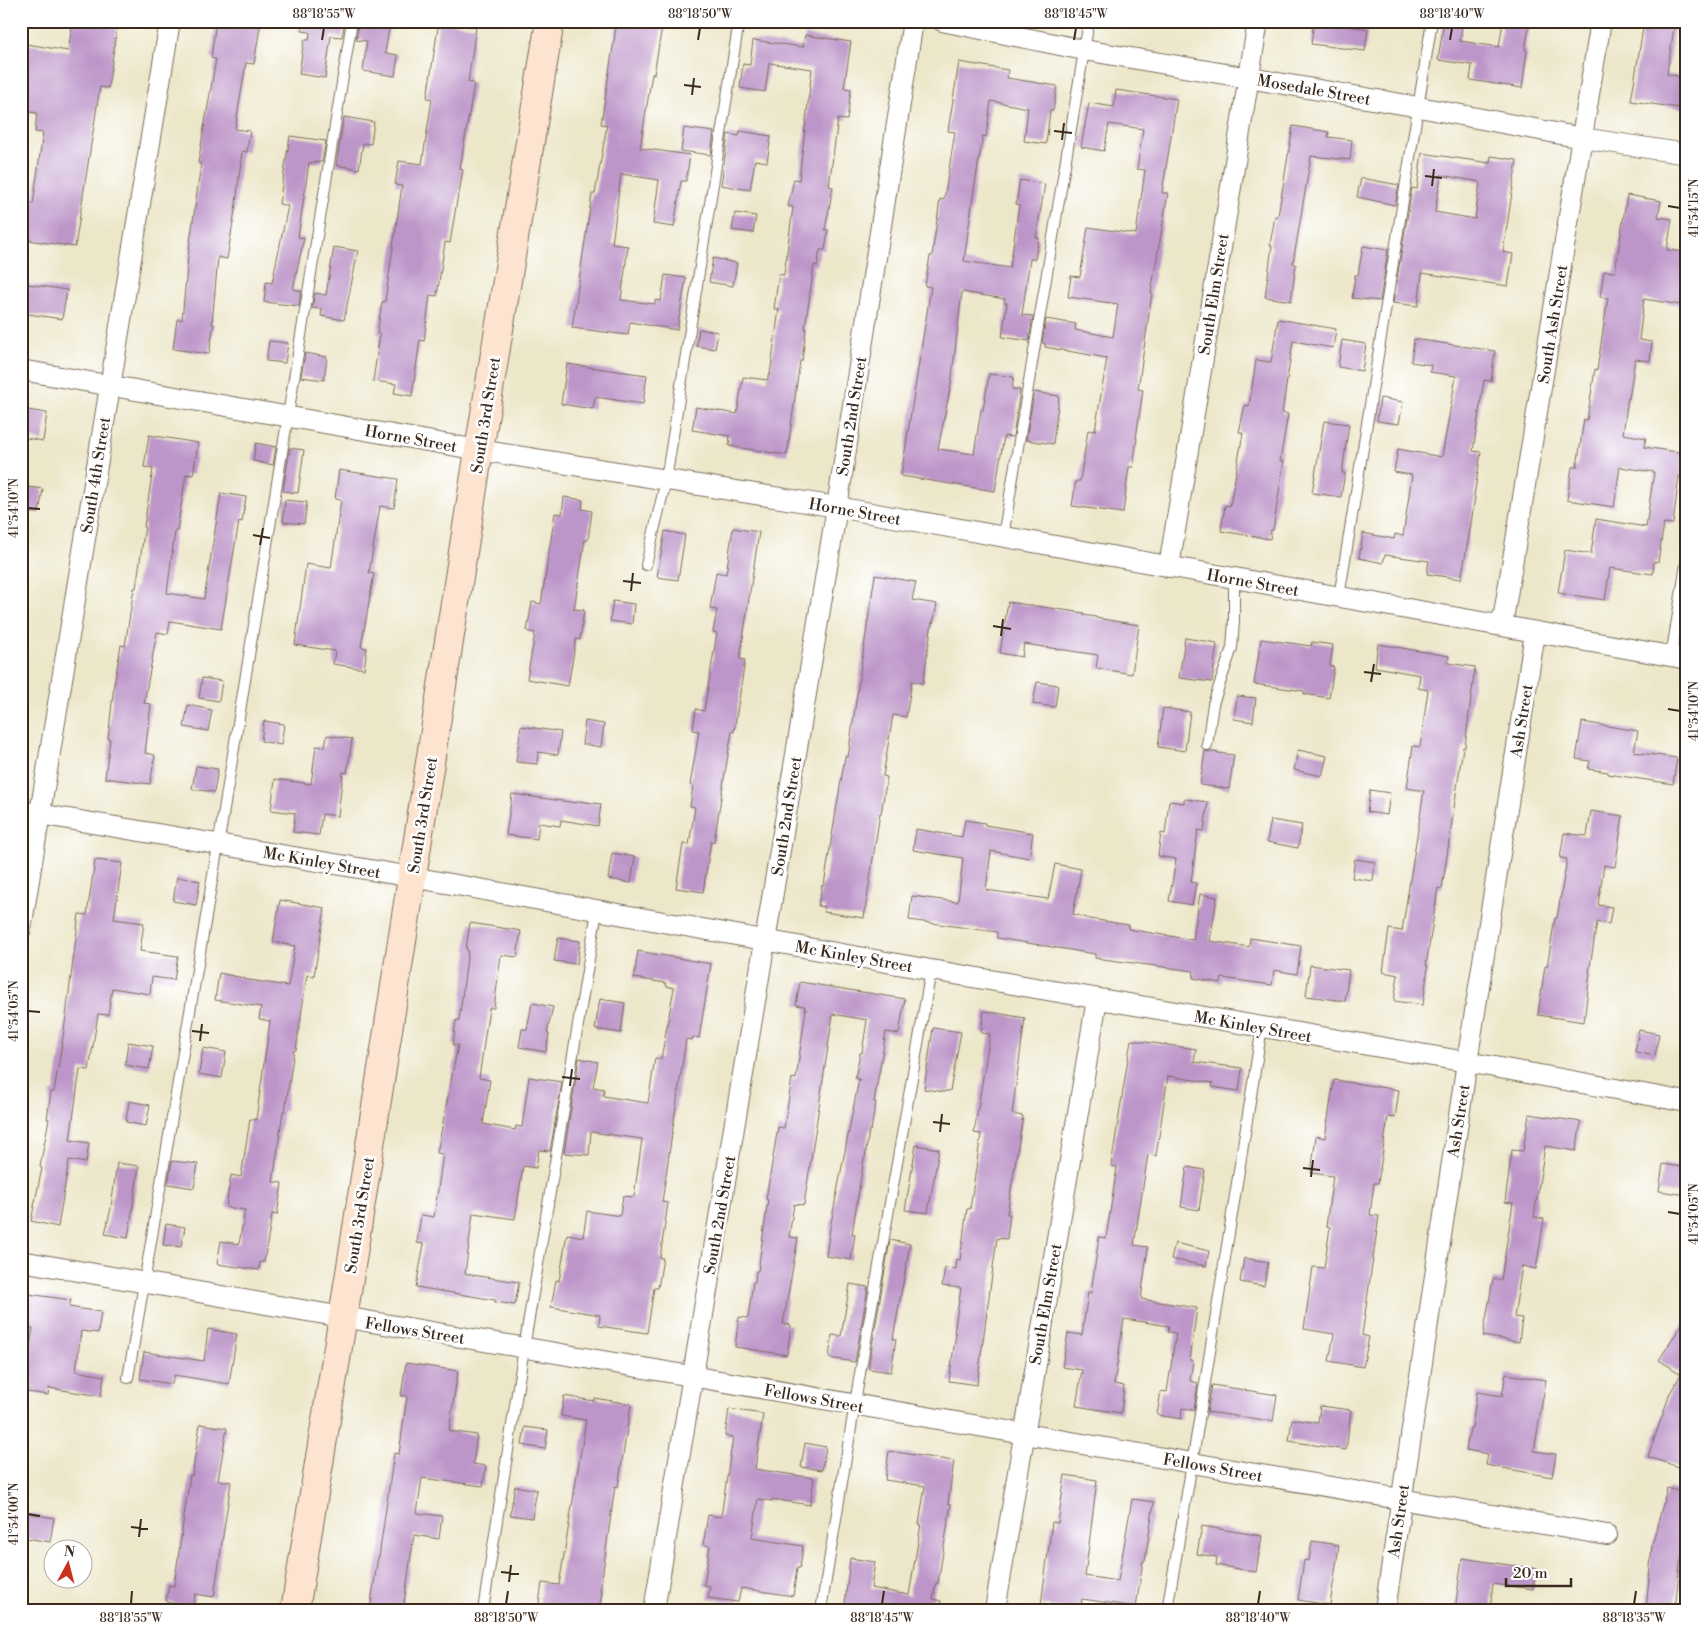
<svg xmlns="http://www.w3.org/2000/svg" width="1708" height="1631" font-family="'Libre Bodoni',serif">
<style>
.building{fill:#bd96c9;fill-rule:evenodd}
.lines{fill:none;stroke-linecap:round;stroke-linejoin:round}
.lane-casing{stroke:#796c5a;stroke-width:12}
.street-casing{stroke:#796c5a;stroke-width:22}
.secondary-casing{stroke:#796c5a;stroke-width:30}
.lane{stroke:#fff;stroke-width:10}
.street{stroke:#fff;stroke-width:20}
.secondary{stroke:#fde4d1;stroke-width:28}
.ticks{fill:none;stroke:#3b2a1e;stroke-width:2}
.labels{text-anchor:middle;stroke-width:5;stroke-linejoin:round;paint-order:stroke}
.street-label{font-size:16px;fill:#3b2a1e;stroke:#fff}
.neatline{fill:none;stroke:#3b2a1e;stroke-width:2}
.ticks-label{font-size:12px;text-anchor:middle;fill:#3b2a1e}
</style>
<rect width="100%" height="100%" fill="#fff"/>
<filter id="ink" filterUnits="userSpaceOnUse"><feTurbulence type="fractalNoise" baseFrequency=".02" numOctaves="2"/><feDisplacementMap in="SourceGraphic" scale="10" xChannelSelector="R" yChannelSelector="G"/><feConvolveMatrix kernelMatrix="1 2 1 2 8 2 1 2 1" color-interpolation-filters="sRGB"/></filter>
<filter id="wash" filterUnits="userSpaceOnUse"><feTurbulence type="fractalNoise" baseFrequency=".0096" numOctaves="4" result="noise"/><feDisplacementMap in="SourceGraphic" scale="20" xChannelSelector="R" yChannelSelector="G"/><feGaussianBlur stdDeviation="1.12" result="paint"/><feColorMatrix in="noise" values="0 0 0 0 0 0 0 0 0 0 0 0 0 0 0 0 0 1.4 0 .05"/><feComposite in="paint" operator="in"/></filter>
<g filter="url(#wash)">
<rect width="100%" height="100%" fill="#ede7ca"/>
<g id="blocks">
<path class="building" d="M73,21H118L108,88L100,87L75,247L21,239V203L33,204L43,133L35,132L37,113L21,111V43L68,51Z
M216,21H261L254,64L246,63L235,129L250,131L247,152L242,151L236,204L227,259L218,257L212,324H214L209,354L173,349L177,319L182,320L188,257L201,164L198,163L216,59L211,58Z
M303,21H345L342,37L331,36L325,78L299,74L304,40H309L310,32L302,31Z
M359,21L390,23L385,53L398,55L395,76L363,71L367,41L356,40Z
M439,21L476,27L468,82L474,83L460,169L463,170L459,194H458L450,243L445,242L437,296L430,295L424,341L420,340L412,396L394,393L396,384L373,381L380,334H377L382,302H385L402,186L395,185L399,161L422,164L432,99L427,98Z
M617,21H663L654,74H652L640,148L690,155L686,181H681L674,227L653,224L659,180L621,174L612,244L628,246L621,300L655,304V300L661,301L665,275L686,278L677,330L630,322L628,335L572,328L592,194H595L607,125L601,124Z
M1314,21L1368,29L1365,51L1311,44Z
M1444,21H1463L1460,41L1499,47L1503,21H1530L1525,50L1527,51L1522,88L1470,80L1472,65L1438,60Z
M1644,22L1674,27L1667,74L1687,78V109L1631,101Z
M805,35L851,42L844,88L851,89L847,120L838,119L829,186L833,187L825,230H828L825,250H820L817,266L814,265L805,328L806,329L802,361H800L787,455L729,446L730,436L692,430L696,407L737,414L743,377L768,380V375H770L779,309H774L779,274L784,275L793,207L788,206L794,179L799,180L812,69L769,63L765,92L740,88L743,64L750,65L753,40L803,47Z
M959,62L1008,70L1007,78L1057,86L1053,111H1050L1046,144L1024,141L1028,108L991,101L986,137L983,136L974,189L964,261L1010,268L1019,205L1016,204L1020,180L1045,184L1036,238H1039L1035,259H1030L1022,315L1033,316L1029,341L1002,337L1007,303H1004L1005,299L962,292L951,384L938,449L974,454L981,410H983L989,374L1014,377L1012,389L1020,390L1013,437L1004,436L995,491L901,476L931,287L925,286L930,256H932L940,199L944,200L955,132L948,131Z
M1116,90L1177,99L1162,193H1168L1151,293H1152L1138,389L1143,390L1136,438H1137L1133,467H1129L1123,513L1072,506L1076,481H1080L1088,430L1095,431L1107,358L1045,347V343H1042L1046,319L1076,324L1075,330L1113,337L1118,304L1068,297L1071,276L1080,277L1088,227L1136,234L1145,170L1137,169L1143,129L1109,124L1104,151L1081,147L1089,103L1114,107Z
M344,117L374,122L371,144L363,143L359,169L336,165Z
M1293,126L1329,132L1328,137L1352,140L1350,160L1311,156L1293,263L1296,264L1291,301L1265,297L1272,246L1270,245L1275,216H1278Z
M684,128L714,132L711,155L681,151Z
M740,131L771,136L767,162L755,160L750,190L721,185L728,134L739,136Z
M290,136L326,141L322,162L309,163L298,237L304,238L293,289L301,291L299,306L264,302L266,282L272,283L288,206L279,204Z
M1422,153L1490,163L1491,156L1517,160L1503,252L1513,254L1508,286L1422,273L1418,306L1393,303L1412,188L1417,189ZM1441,175L1480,182L1475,219L1435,212Z
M1361,178L1399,185L1395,205L1357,197Z
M1627,195L1661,201L1658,217L1672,219L1667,250L1687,252V306L1644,299L1639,340L1652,342L1650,361L1635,359L1629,399L1628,398L1623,434L1646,438L1644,447L1684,453L1681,477L1679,476L1673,524L1664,523L1658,562L1654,561L1653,574L1610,568L1605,600L1558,593L1565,550L1591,554L1596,519L1646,527L1654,472L1620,467L1614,507L1567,500L1572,467H1577L1584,419L1587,420L1595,369L1597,370L1608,298L1600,297L1604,271L1615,272Z
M735,213L756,216L753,233L732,230Z
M1363,246L1388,250L1380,301L1352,298L1355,275H1358Z
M334,247L358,251L344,320L321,316L322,309L312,308L315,293L326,295Z
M713,258L737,263L733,286L709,282Z
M21,283L67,290L62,319L21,313Z
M1278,319L1336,329L1333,348L1293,341L1282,413L1288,414L1280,461H1284L1273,530H1271L1270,539L1221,531L1225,505L1230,506L1243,433L1239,432L1245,405L1249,406L1256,360L1271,362Z
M699,329L718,332L715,349L696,346Z
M1414,339L1495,351L1491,381L1484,380L1473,451L1481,452L1474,496L1475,497L1470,530L1461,579L1427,574L1429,561L1385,555L1383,563L1359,558L1363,533L1394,539L1395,534L1403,536L1412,475L1394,472L1398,449L1442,457L1456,376L1430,372L1431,365L1411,362Z
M1342,340L1366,344L1362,371L1338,367Z
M269,341L288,343L285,363L266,361Z
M305,353L327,357L324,380L301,377Z
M567,364L647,375L643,404L595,397L593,409L561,404Z
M1034,392L1059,396L1053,444L1026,440Z
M1380,398L1403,402L1399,424L1377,421Z
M21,409L47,413L43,441L21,437Z
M1324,421L1349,424L1342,473H1345L1341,497L1312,493Z
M149,435L198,443L193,475L186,474L177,531H175L167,593L204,599L221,493L246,497L242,522L239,521L221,629L170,621L168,634L157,632L144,703L151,704L145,753L155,755L150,784L105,778L110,739H108L114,685L121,645L125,646L134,588H136L145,526H144L153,469L144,467Z
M256,443L276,447L273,465L253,461Z
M290,448L304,450L298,493L283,491Z
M339,470L398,479L394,508L380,506L369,573L374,574L361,647L367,648L364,669L333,664L335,651L295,645L306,564L331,568L341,500L335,499Z
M21,486L43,489L39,513L21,511Z
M564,497L583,500L582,509L592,511L588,540H585L574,609L584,610L580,640L576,639L568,686L527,679L535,633L527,631L532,602L541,604L555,513L562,514Z
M285,500L307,502L304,524L283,522Z
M733,528L759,532L740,659L745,660L734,732L732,731L724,779L714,842L711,841L703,892L676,888L683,844L689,845L695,807L690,806L693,786L690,785L699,731L693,730L696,709L704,711L717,633L713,632L717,610L710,609L716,572L726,574Z
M665,531L685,535L678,580L657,577Z
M875,575L916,582L912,600L937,604L933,623L932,622L923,683L912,681L906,717L893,715L883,776L887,777L881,814L880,813L864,918L824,912L825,907L818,906L822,885H824L845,756L848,757L860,673Z
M613,601L634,604L632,624L610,621Z
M1008,602L1084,613V615L1096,617V618L1139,625L1132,674L1096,668L1098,655L1024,644L1022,657L1000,653Z
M1185,638L1217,643L1212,682L1179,678Z
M1261,639L1311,646L1312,642L1333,645L1330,666L1334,667L1329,698L1304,694V691L1254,684Z
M1378,644L1449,656L1448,663L1475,667L1465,747H1463L1442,889L1438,888L1426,966H1428L1423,1005L1394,1001L1398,975L1383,972L1389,929L1402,931L1424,791L1407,788L1413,746L1420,747L1428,690L1418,688L1420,675L1375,667Z
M202,678L222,681L219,701L199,698Z
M1037,682L1058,685L1055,707L1033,704Z
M1237,696L1256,698L1253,722L1234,719Z
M188,705L212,710L208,731L184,727Z
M1163,708L1190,712L1185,751L1158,747Z
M264,721L284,724L281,745L261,741Z
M585,721L604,724L601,747L582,744Z
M1582,722L1638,731L1634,752L1677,758L1673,784L1608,774V772L1588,769L1590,761L1576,759Z
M521,726L561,732L558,755L538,752L537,764L516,762Z
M327,735L352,739L347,773L343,772L338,816L322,814L319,835L293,832L295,813L271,810L275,779L311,784L316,746L325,747Z
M1298,750L1327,756L1322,776L1294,770Z
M1205,751L1234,755L1229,789L1200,785Z
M196,766L218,769L214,792L192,789Z
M1370,790L1390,793L1387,815L1367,812Z
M512,794L577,803L578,801L601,804L598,826L561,820L560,826L539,823L537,839L506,835Z
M1184,799L1208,802L1204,831L1198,830L1191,882L1196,883L1192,905L1169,901L1176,859L1158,856L1161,833L1165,834L1169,801L1184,803Z
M1591,811L1623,816L1615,867L1604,865L1598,905L1612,907L1609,924L1597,922L1589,973H1590L1584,1022L1538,1015L1545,966L1547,967L1555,918H1557L1567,859L1560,858L1564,833L1587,836Z
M965,820L985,823V825L1033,833L1029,858L991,851L986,890L1048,899L1055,864L1081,869L1073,914L1090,919L1129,925L1128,929L1193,940L1200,894L1217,897L1210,941L1249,947L1250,938L1301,946L1297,974L1274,970L1272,985L1222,978L1221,983L1193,978L1194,971L1095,958V954L997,938V932L909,920L912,896L958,902L963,858L913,850L916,829L962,837Z
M1271,820L1302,825L1298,848L1267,842Z
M612,853L635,857L631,883L608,879Z
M1355,859L1375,862L1373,881L1352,878Z
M95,860L122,863L114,919L144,923L140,951L178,956L174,980L152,977L150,994L112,988L108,1015L98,1014L89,1070L80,1069L70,1140L89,1143L86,1163L69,1160L58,1227L31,1221L42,1168L40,1167L49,1119H47L51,1092H54L64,1031L79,914L87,915Z
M177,877L200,881L196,905L173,901Z
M280,900L325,908L314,976L307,975L296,1050H294L285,1111H283L273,1182L282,1183L277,1215L272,1214L264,1262H260L259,1270L217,1264L221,1241L239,1244L245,1210L226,1207L231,1175L241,1177L250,1119L256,1120L270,1021L259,1019L261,1007L215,1000L219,973L243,978V979L288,986L295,946L273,942Z
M470,923L521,931L517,957L501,955L494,1008H489L479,1078L490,1080L483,1124L515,1130L516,1126L522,1127L529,1077L562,1082L550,1151L539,1150L536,1168L523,1166L515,1219L473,1213L465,1274L519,1282L515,1305L495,1302V1300L416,1287L424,1244L417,1243L421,1215L434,1217L443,1154L437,1153L458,1045H453L456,1020L459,1021L468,950L466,949Z
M558,938L580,941L577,964L554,961Z
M638,951L711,964L699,1038L693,1037L692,1040L686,1039L662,1202L668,1203L660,1258H663L658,1288H654L647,1333L599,1326L600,1315L551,1307L556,1280L559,1281L567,1234L583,1237L587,1211L620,1216L623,1196L634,1197L642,1139L591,1132L589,1155L564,1153L579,1058L598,1062L593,1087L604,1089L603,1096L648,1103L655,1058L661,1059L674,988L666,986V983L634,978Z
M1310,965L1349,970L1345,1001L1306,996Z
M800,982L905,999L899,1034L886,1032L874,1102H876L871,1130H869L865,1158H864L852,1234H855L851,1260L826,1256L830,1228L859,1079L855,1078L860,1053H862L867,1020L833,1014L804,1205L794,1204L789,1237L798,1238L783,1324L791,1325L787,1355L735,1347L739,1317L748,1318L753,1282H755L756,1271H758L768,1200L766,1199L778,1127L784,1128L792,1078L796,1079L806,1009H804L805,1006L796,1005Z
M600,999L625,1003L621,1033L595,1029Z
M532,1003L553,1007L547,1033L549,1034L546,1052L519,1047L522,1029H527Z
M984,1011L1025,1018L1012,1114L1023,1116L1007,1214H1010L1007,1239L997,1238L977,1385L949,1381L956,1333H954L961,1288L942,1286L945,1268L956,1269L957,1259L960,1260L967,1209H970L981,1134L974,1133L990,1034L981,1033Z
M933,1028L961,1032L950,1091H945V1092L924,1089Z
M1639,1030L1659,1034L1655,1056L1635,1052Z
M1131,1040L1196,1049L1194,1062L1242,1068L1239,1091L1212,1087L1213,1083L1168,1076L1156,1156L1148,1154L1134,1245L1148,1247L1141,1299L1197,1308L1190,1360L1193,1361L1190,1381L1198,1383L1194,1410L1182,1408L1181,1419L1157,1415L1161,1391L1167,1392L1176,1333L1168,1332L1169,1326L1124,1319L1114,1384L1124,1386L1121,1413L1076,1406L1082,1370L1062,1367L1068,1333L1082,1335L1088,1292L1091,1293L1099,1237L1106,1238L1117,1167L1111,1166Z
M128,1042L153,1046L149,1069L125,1065Z
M203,1048L226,1052L222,1078L199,1074Z
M1334,1080L1399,1090L1395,1118L1388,1117L1378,1183H1374L1370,1215L1379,1216L1362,1335L1369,1337L1363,1367L1329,1361L1334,1334L1304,1329L1313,1267L1324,1268L1330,1227L1326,1226L1333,1176L1311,1173L1316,1136L1325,1138Z
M129,1101L150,1105L146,1126L126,1122Z
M1529,1114L1581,1122L1576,1151L1545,1146L1534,1217L1544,1219L1536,1269L1522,1266L1514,1317L1522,1318L1519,1342L1483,1336L1493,1279L1501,1280L1513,1203L1505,1202L1512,1150L1523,1151Z
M916,1145L939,1149L928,1213L905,1210Z
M172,1161L198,1164L194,1188L168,1184Z
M117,1163L139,1166L128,1238L105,1234L111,1208Z
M1663,1164L1687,1168V1195L1659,1191Z
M1187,1167L1205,1170L1199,1210L1181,1207Z
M166,1224L185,1227L181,1247L163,1245Z
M890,1240L910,1244L893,1339H896L891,1372L869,1369V1364Z
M1175,1243L1209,1251L1206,1266L1171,1259Z
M1244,1258L1268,1262L1264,1286L1240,1282Z
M850,1284L868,1287L855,1362L829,1358L832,1335L841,1336Z
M21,1293L71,1300L69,1307L101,1312L98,1333L81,1331L76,1371L104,1376L101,1396L49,1388L48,1395L21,1391V1363L27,1364L33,1328L21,1327Z
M1687,1317V1444L1679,1467L1648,1457L1670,1393L1681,1374L1659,1360Z
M208,1329L237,1334L229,1384L174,1375L172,1384L140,1379L144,1352L204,1361Z
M406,1363L458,1371L449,1431L477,1435L473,1464L486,1466L483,1486L422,1478L417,1513L442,1516L439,1539L414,1535L403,1610H370L378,1557H379L394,1453L399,1454L407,1396H401Z
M1506,1374L1546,1380L1534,1451L1556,1454L1552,1477L1486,1465L1488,1454L1466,1450L1470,1428H1472L1477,1392L1502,1396Z
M1212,1385L1277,1395L1273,1421L1207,1412Z
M564,1396L594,1401V1398L631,1404L618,1487L615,1486L600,1592H602L599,1610H538L542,1583L559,1585L586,1420L561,1416Z
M1320,1406L1351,1410L1346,1450L1289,1441L1292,1419L1318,1423Z
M729,1409L763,1414L755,1469L814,1478L810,1505L772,1499V1501L758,1499L752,1538L803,1546L800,1568H797L793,1596L741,1588L738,1602L708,1598L710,1586L704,1585L710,1546L703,1545L708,1515L721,1517L733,1437L725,1436Z
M200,1424L227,1428L218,1480L231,1482L214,1597L195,1594L193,1607L166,1602L169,1585L174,1586L190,1475L192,1476Z
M525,1427L548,1430L545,1449L522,1445Z
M805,1443L826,1447L822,1470L801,1467Z
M889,1451L954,1461L948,1503L951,1504L938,1583H936L933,1599L941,1601L940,1610H889L845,1604L850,1558L875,1562L871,1588L909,1595L921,1524H919L925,1486L885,1480Z
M1065,1475L1097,1480L1085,1576L1118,1581L1132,1499L1154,1502L1145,1561H1143L1136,1607L1082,1599L1080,1610L1041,1605L1052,1522L1058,1523Z
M515,1486L537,1490L532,1518L510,1515Z
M1667,1488L1687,1493V1538L1680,1564L1675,1610H1646L1652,1546Z
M21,1512L54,1518L50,1542L21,1537Z
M1202,1526L1262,1536L1256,1572L1216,1565L1217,1557L1197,1554Z
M1312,1541L1339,1545L1330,1605L1298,1600L1304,1560L1309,1561Z
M1462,1558L1536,1569L1533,1589L1493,1584L1490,1610H1455Z"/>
</g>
</g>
<g filter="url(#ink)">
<use href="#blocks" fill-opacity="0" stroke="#796c5a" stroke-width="1"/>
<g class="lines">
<defs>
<path id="lane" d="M1003,537L1089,21
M646,565L666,480L739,21
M1339,597L1432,21
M1671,657L1687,558
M1207,745L1213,704L1232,648L1234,621V579
M128,1378L222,822L352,21
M483,1610L524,1348L597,911
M821,1610L858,1385L931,970
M1167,1610L1192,1464L1262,1027"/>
<path id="street" d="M942,21L1084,50L1419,107L1582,138L1687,154
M21,370L479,450L837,507L1687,659
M1169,567L1258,21
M1502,626L1601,21
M21,811L412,877L931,970L1467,1062L1687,1102
M21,929L170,21
M21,1261C244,1301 468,1338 691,1376C997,1428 1302,1484 1607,1535
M654,1610L837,507L913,21
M995,1610L1097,999
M1385,1610L1467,1062L1535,633"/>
<path id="secondary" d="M295,1610L346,1298L479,450L550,21"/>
</defs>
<use href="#lane" class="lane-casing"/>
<use href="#street" class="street-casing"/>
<use href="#secondary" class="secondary-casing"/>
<use href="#lane" class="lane"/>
<use href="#street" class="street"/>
<use href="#secondary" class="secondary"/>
</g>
</g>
<path class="ticks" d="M322,40L324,28M698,40L700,28M1074,40L1076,28M1450,40L1452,28M684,85L701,87M692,95L694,78M1054,131L1072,133M1062,140L1064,123M1425,176L1442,178M1432,186L1434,169M1668,206L1680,208M28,508L40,509M253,535L270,538M260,545L263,528M623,581L641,583M631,591L633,573M993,626L1011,629M1001,636L1003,619M1364,672L1381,674M1371,682L1374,664M1668,709L1680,711M28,1011L40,1012M192,1031L209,1033M200,1041L202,1024M562,1077L580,1079M570,1086L572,1069M933,1122L950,1124M940,1132L942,1114M1303,1168L1320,1170M1311,1177L1313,1160M1668,1212L1680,1214M28,1514L40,1516M131,1527L148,1529M139,1537L141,1519M501,1572L519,1574M509,1582L511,1565M131,1604L132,1591M506,1604L508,1591M882,1604L884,1591M1258,1604L1260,1591M1634,1604L1636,1591"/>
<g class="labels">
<g class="street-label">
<text transform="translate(1314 89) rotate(10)" y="6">Mosedale Street</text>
<text transform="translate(1213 294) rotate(-81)" y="6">South Elm Street</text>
<text transform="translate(1552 324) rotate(-81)" y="6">South Ash Street</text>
<text transform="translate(485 415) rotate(-81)" y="6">South 3rd Street</text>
<text transform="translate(851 416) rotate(-81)" y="6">South 2nd Street</text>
<text transform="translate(411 438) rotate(10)" y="6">Horne Street</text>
<text transform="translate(95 475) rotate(-81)" y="6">South 4th Street</text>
<text transform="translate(855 511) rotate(10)" y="6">Horne Street</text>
<text transform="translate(1253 582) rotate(10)" y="6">Horne Street</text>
<text transform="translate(1521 721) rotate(-81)" y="6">Ash Street</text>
<text transform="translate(422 815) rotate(-81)" y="6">South 3rd Street</text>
<text transform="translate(786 816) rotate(-81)" y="6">South 2nd Street</text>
<text transform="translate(322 862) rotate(10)" y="6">Mc Kinley Street</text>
<text transform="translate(854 956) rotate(10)" y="6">Mc Kinley Street</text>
<text transform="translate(1253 1026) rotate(10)" y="6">Mc Kinley Street</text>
<text transform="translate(1458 1121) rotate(-81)" y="6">Ash Street</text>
<text transform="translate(359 1215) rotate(-81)" y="6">South 3rd Street</text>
<text transform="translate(719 1215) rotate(-80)" y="6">South 2nd Street</text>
<text transform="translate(1045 1304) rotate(-80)" y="6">South Elm Street</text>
<text transform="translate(415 1330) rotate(9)" y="6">Fellows Street</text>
<text transform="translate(814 1398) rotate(10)" y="6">Fellows Street</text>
<text transform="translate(1213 1467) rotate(10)" y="6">Fellows Street</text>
<text transform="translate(1398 1521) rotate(-82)" y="6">Ash Street</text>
</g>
</g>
<rect width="1708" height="1631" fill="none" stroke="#fff" stroke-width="55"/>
<g transform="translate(68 1564) rotate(7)"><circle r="24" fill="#ffffff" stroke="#b1aaa5"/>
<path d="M0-4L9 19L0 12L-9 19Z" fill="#c8321e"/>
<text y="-8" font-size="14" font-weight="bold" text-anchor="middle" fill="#3b2a1e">N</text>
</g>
<path d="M1506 1578v8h65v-8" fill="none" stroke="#3b2a1e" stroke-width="2.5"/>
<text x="1513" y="1578" font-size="15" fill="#3b2a1e" stroke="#ffffff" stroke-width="4" paint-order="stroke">20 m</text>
<rect x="28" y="28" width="1652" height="1576" class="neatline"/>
<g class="ticks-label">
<text x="324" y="18">88°18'55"W</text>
<text x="700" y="18">88°18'50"W</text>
<text x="1076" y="18">88°18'45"W</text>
<text x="1452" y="18">88°18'40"W</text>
<text transform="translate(1694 208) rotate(-90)" y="4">41°54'15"N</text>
<text transform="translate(14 508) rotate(-90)" y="4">41°54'10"N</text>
<text transform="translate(1694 711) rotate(-90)" y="4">41°54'10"N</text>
<text transform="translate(14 1011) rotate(-90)" y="4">41°54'05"N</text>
<text transform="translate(1694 1214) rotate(-90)" y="4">41°54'05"N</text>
<text transform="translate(14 1514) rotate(-90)" y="4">41°54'00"N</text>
<text x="131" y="1622">88°18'55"W</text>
<text x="506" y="1622">88°18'50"W</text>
<text x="882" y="1622">88°18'45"W</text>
<text x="1258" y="1622">88°18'40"W</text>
<text x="1634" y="1622">88°18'35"W</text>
</g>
</svg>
